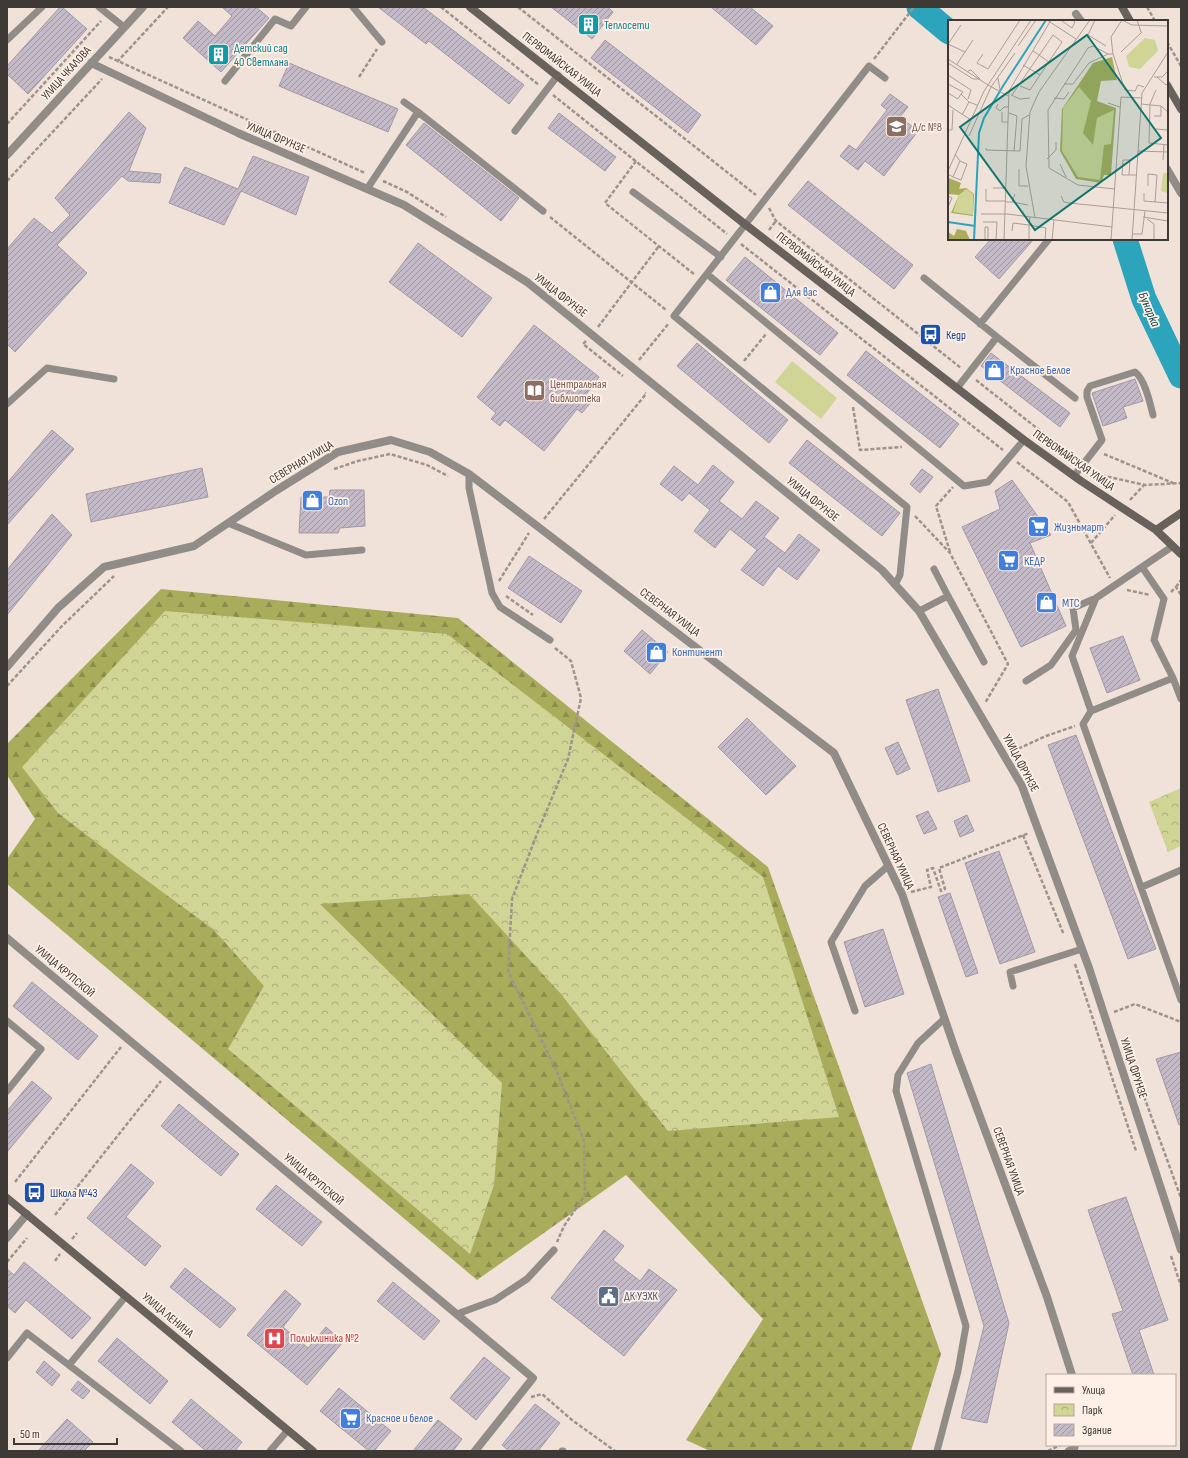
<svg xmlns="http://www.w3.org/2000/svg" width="1188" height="1458" font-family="'Sofia Sans Condensed',sans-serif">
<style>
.forest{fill:url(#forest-firs)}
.park{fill:url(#park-crowns)}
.pitch{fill:#d0d495}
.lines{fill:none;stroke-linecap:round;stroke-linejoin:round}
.river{stroke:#2ca5bc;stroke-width:25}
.building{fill:url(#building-hatch);stroke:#a399a5}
.path{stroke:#9e938d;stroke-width:2.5;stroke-dasharray:4 2;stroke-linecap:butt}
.service{stroke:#918c87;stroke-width:7}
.pedestrian{stroke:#918c87;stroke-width:8}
.minor{stroke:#918c87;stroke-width:8}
.secondary{stroke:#69615b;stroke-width:8}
.labels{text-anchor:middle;stroke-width:3.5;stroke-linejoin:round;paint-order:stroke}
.culture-label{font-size:12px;fill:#0d838f;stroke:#fef0e6;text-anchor:start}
.street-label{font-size:12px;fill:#3f3935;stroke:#fef0e6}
.education-label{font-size:12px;fill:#785e54;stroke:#fef0e6;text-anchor:start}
.shop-label{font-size:12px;fill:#366cbe;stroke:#fef0e6;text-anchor:start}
.transit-label{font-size:12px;fill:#164399;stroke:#fef0e6;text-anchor:start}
.service-label{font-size:12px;fill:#4e5e75;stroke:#fef0e6;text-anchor:start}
.health-label{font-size:12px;fill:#be3a42;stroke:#fef0e6;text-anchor:start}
.water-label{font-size:13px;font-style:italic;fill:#144750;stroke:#fef0e6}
.inset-river{fill:none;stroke:#2ca5bc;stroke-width:2}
.inset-road{fill:none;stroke:#aa9e97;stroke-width:1}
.view{fill:#0f766e;fill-opacity:0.15;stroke:#0f766e;stroke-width:2}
.inset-edge{fill:none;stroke:#3f3935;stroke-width:2}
</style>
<defs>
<pattern id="forest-firs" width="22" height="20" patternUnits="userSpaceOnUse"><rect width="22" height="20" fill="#a9ac5a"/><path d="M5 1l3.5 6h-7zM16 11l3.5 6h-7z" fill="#8b8d4b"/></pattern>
<pattern id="park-crowns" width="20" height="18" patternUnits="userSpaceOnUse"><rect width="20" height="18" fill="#d0d495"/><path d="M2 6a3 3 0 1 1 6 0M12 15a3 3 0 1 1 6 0" fill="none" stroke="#aaad7a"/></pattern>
<pattern id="building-hatch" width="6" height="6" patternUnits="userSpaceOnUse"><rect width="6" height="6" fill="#c4b9c6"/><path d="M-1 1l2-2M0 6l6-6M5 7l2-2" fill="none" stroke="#a197a2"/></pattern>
</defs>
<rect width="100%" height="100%" fill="#f1e2d9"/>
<path class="forest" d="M161,589L458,618L768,867L941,1354L911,1451H710L686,1440L763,1319L626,1175L477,1280L7,884V859L35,819L7,775V744Z"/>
<path class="park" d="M165,611L447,634L763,877L839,1117L668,1131L561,994L469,894L320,904L502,1083L494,1185L470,1254L228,1049L264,986L213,929L127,866L58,813L22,767Z
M1181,788V846L1168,852L1149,802Z"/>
<path class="pitch" d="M792,361L837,398L821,419L775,382Z"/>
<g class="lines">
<path class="river" d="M919,7L949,32
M1125,239L1144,299L1181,376"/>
</g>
<path class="building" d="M60,7H62L87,29L28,94L7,74V66Z
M222,7H256L269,18L221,72L183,38L198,21L215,36L232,16Z
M378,7H423L524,85L509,104L429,41L426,44Z
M551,7H608L613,12L592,39Z
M711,7H750L773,26L756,45Z
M605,40L701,115L688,133L591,58Z
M289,63L398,109L388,132L279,86Z
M890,94L908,107L900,117L918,131L884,176L865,161L858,170L840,156L849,145L856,150L887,110L881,105Z
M129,112L146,128L129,171L161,174L160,183L128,181L122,176L57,245L87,273L15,352L7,344V249L34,218L52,233L70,215L55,198Z
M559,113L616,157L605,171L548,128Z
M424,123L519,198L501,221L406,145Z
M253,156L309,177L296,215L241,191L224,225L169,203L180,176L185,167L238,189Z
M808,181L913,265L894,289L788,205Z
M991,239H1034L999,279L975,257Z
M418,243L492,298L462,337L389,282Z
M745,257L838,333L820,355L726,280Z
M534,325L599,377L585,396L592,401L582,413L577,409L544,451L505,420L500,426L491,419L496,413L477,397Z
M697,343L788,420L769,443L677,366Z
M866,351L959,424L940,448L847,375Z
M991,353L1070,413L1060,427L981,366Z
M1135,379L1143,401L1123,407L1127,418L1103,426L1092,393Z
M52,430L74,449L7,525V483Z
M807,440L900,513L882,536L789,463Z
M713,465L734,482L719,501L742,519L756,501L779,518L764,537L785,553L799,534L820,550L797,580L778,566L763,586L741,570L757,550L730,529L715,548L694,531L710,510L689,493L682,501L660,484L674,466L698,485Z
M202,468L208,497L91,522L86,494Z
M922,469L933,477L920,493L910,484Z
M1012,480L1051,535L1030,543L1066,626L1021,647L962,527L1000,509L995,491Z
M330,490H364L365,526L340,528L338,533H299L301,497H329Z
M52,514L72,535L7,615V570Z
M529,556L582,591L561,623L508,588Z
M642,630L668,652L650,674L624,651Z
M1123,636L1140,680L1107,693L1090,648Z
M938,689L970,781L938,792L906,700Z
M747,718L796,766L766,795L718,747Z
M1076,735L1156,949L1128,959L1048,745Z
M898,742L910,769L897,775L885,748Z
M928,811L937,829L924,834L916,816Z
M967,815L974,831L960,837L954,821Z
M999,851L1035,952L1000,964L965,863Z
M950,893L978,973L966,977L938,897Z
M883,929L904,994L865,1007L844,942Z
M32,982L98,1036L78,1060L13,1006Z
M1181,1052V1124L1179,1125L1156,1059Z
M931,1064L1009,1323L987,1423L961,1418L984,1326L907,1073Z
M32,1081L52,1098L7,1152V1111Z
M179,1104L239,1154L221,1176L161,1126Z
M131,1164L154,1183L126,1217L161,1246L145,1266L87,1218Z
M276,1185L322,1222L302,1246L256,1209Z
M1126,1197L1168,1320L1139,1330L1154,1375H1133L1112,1314L1123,1311L1088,1210Z
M604,1230L624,1246L613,1260L640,1281L649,1269L677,1290L624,1356L551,1298Z
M24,1262L91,1318L72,1339L26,1300L15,1313L7,1306V1269L14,1275Z
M185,1268L236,1309L220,1328L170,1287Z
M393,1282L440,1321L424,1340L377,1301Z
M285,1290L301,1304L283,1327L308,1348L326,1327L343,1342L307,1385L247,1335Z
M117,1338L168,1381L150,1404L98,1361Z
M484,1357L510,1378L476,1420L450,1398Z
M44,1361L60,1375L52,1386L36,1372Z
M78,1381L90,1391L83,1399L71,1390Z
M339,1388L391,1431L374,1451H369L320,1411Z
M191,1399L242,1442L235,1451H206L172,1422Z
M535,1404L560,1423L538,1451H509L502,1445Z
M67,1419L93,1442L84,1451H38Z
M438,1420L462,1439L453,1451H413Z"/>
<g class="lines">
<path class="path" d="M441,7L539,85
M518,7L756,195
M1147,7L1155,21
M1167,42L1181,66
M109,57L365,173
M874,59L914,7
M117,62L168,7
M359,77L377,49
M553,95L727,234
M7,124L101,21
M636,161L605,203L695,275
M7,181L102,79
M383,181L407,192L446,217
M769,208L776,221L961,368
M550,217L666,310
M769,230L776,221
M741,244L1003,450
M598,327L659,246
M586,341L583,344L623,376
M639,360L669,323
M744,361L766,334
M976,380L1076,459
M853,407L860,450L902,447
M1104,454L1173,483
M1017,462L1068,502L1110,578
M334,469L358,461L390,454L427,465L448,476
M1091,470L1100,475L1145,485L1181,483
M1130,500L1144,485
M915,516L950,553L1008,664L985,703
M544,519L646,394L645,393
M1091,543L1115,515
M950,552L936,506L953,487
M499,581L529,533
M1176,587L1181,580
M1127,590L1150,595
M1171,592L1176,587L1181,595
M506,596L533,615
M555,648L571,661L581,698L568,759L537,834L512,899L508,971L557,1072L584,1141L585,1195L564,1226L557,1242
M7,686L62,626L114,576
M1013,751L1046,736L1075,726
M1023,835L1064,935
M911,892L931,887L927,870L933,868L941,891L945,889L939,868L1029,833
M1075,964L1136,1151
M1114,1012L1135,1004L1181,1022
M1138,1080L1181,1198
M15,1182L121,1047
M55,1215L161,1081
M72,1239L77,1233
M1171,1256L1181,1286
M55,1261L60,1254
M7,1262L27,1238
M531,1397L542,1394L572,1420L615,1451
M1048,1451L1060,1445"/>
<path class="service" d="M99,7L124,27
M353,7L382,42
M7,40L42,7
M885,78L869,66L674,316L907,507L900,575L895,585
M225,81L275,19L291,26L306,7
M404,102L418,112
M515,131L558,75
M367,189L418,112L543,211
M633,192L721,257
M707,274L964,486L988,482L1024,440
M924,278L997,337
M980,324L1049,239
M957,388L997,337L1075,398
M7,404L47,368L114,379
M469,474V488L492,593L500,607L550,640
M1074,476L1102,440L1087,397V391L1090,386L1135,372C1145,379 1150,403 1153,415
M228,523L306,555L362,550
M1142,567L1164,599L1154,640L1173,678L1181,699
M934,569L948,596
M919,611L948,596L984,662
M1173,678L1091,711L1083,724L1181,1000
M1026,681L1051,665L1076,630L1073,608L1096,598L1173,546
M1091,711L1072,656L1096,598
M1142,887L1181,870
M1013,986L1010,972L1082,949
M855,1011L831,942L865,886L888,866
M7,1021L41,1049L7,1091
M457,1314L495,1300L527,1279L554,1250
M7,1358L27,1333L181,1451
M69,1365L126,1296
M270,1451L288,1430
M562,1451H563
M937,1451L958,1371L966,1326L896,1091L898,1075L918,1043L944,1019"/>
<path class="pedestrian" d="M1076,14L1081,21
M1167,169L1181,193"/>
<path class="minor" d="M91,63L238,133L404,205L527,282L882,570L919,611L1022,786L1089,968L1181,1250
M7,155L143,7
M7,667L58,608L104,567L194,546L277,490L338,452L391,440L430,452L469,474L834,753L902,894L956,1052L1047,1297L1072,1375
M7,938L533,1378L475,1451
M7,1238L27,1214
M1069,1451L1074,1449L1075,1445"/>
<path class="secondary" d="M470,7L746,225L1024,440L1081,481L1156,530L1181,554
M1122,7L1130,21
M1167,85L1181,109
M1156,530L1181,513
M7,1198L313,1451"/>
</g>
<defs>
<symbol id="building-square" viewBox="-11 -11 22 22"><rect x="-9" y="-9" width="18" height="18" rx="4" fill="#0f9aa8" stroke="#fef0e6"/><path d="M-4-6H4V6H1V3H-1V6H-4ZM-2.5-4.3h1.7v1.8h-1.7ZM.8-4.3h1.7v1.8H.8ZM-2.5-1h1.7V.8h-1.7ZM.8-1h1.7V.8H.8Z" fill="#fff"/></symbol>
<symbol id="school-square" viewBox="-11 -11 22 22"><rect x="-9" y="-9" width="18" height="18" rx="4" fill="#8d6e63" stroke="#fef0e6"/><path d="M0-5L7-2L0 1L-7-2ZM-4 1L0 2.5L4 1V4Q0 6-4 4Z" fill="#fff"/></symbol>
<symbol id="shop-square" viewBox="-11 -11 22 22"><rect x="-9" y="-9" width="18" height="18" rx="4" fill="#3f7fe0" stroke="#fef0e6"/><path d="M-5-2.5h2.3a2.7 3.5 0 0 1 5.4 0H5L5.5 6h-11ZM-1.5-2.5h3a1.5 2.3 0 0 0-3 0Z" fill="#fff"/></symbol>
<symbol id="bus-square" viewBox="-11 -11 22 22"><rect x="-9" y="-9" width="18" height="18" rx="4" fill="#1a4fb4" stroke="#fef0e6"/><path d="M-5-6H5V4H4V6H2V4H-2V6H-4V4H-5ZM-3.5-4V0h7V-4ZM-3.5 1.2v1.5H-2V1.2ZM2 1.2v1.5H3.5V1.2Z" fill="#fff"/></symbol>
<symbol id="library-square" viewBox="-11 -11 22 22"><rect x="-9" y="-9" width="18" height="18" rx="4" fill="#8d6e63" stroke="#fef0e6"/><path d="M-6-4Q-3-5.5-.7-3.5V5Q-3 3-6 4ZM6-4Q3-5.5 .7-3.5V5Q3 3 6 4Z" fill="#fff"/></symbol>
<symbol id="supermarket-square" viewBox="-11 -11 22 22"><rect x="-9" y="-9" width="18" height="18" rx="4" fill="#3f7fe0" stroke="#fef0e6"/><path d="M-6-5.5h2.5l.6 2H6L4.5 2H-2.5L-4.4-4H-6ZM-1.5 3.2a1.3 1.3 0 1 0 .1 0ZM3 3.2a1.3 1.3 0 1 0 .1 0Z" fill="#fff"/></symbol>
<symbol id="civic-square" viewBox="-11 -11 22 22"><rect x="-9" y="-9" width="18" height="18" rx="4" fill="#5c6f8a" stroke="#fef0e6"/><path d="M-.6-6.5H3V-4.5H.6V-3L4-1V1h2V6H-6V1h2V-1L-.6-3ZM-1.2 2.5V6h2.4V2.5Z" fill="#fff"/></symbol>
<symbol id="hospital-square" viewBox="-11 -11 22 22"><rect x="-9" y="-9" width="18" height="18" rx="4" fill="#e0444e" stroke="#fef0e6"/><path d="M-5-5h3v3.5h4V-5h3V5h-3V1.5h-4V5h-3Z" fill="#fff"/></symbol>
</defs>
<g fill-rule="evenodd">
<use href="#building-square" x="576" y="12" width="25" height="25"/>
<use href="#building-square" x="206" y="42" width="25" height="25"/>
<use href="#school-square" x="884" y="114" width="25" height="25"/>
<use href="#shop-square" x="758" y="280" width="25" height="25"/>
<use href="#bus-square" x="918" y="322" width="25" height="25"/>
<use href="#shop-square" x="982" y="358" width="25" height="25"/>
<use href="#library-square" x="522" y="378" width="25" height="25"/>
<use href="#shop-square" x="300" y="488" width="25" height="25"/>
<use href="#supermarket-square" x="1026" y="514" width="25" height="25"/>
<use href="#supermarket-square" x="996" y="548" width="25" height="25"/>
<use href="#shop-square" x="1034" y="590" width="25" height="25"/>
<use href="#shop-square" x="644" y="640" width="25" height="25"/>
<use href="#bus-square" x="22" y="1180" width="25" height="25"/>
<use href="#civic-square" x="596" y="1284" width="25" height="25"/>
<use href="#hospital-square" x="262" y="1326" width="25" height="25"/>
<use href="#supermarket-square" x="338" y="1406" width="25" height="25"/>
</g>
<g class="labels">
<g class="culture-label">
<text x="604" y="29">Теплосети</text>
<text x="234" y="52">Детский сад<tspan x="234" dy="14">40 Светлана</tspan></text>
</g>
<g class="street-label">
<text transform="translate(562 64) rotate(38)" y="4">ПЕРВОМАЙСКАЯ УЛИЦА</text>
<text transform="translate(66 73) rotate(-48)" y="4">УЛИЦА ЧКАЛОВА</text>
<text transform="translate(276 137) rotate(23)" y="4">УЛИЦА ФРУНЗЕ</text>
<text transform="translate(816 264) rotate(38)" y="4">ПЕРВОМАЙСКАЯ УЛИЦА</text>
<text transform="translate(561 295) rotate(38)" y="4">УЛИЦА ФРУНЗЕ</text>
<text transform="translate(1074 460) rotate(35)" y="4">ПЕРВОМАЙСКАЯ УЛИЦА</text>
<text transform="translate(301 462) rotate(-31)" y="4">СЕВЕРНАЯ УЛИЦА</text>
<text transform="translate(813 499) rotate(39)" y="4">УЛИЦА ФРУНЗЕ</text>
<text transform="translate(670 612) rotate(37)" y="4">СЕВЕРНАЯ УЛИЦА</text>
<text transform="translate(1021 763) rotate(62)" y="4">УЛИЦА ФРУНЗЕ</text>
<text transform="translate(896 856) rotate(65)" y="4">СЕВЕРНАЯ УЛИЦА</text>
<text transform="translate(65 971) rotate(40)" y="4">УЛИЦА КРУПСКОЙ</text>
<text transform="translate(1134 1068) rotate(72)" y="4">УЛИЦА ФРУНЗЕ</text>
<text transform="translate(1009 1161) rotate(70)" y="4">СЕВЕРНАЯ УЛИЦА</text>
<text transform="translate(314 1179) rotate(40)" y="4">УЛИЦА КРУПСКОЙ</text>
<text transform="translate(168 1315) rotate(40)" y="4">УЛИЦА ЛЕНИНА</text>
</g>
<g class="education-label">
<text x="912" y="131">Д/с №8</text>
<text x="550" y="388">Центральная<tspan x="550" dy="14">библиотека</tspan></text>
</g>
<g class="shop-label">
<text x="786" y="296">Для вас</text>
<text x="1010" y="374">Красное Белое</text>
<text x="328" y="505">Ozon</text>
<text x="1054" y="531">Жизньмарт</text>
<text x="1024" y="565">КЕДР</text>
<text x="1062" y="607">МТС</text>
<text x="672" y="656">Континент</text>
<text x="366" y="1422">Красное и белое</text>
</g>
<g class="transit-label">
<text x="946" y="339">Кедр</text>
<text x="50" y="1197">Школа №43</text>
</g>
<g class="service-label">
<text x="624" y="1300">ДК УЭХК</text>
</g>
<g class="health-label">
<text x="290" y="1342">Поликлиника №2</text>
</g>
<g class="water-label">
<text transform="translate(1150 309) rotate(67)" y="5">Бунарка</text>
</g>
</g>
<g transform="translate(948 20)">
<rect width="220" height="220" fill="#f1e2d9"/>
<path d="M164,37L169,60L153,61L149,81L168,88L163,155H156L153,163L128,159L112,131L114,89L145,43ZM1,158L13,163L11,169L18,168L26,174L25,196L3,193L11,175L0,174ZM9,209L18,211L22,220H0V212L6,216Z" fill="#a9ac5a"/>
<path d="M131,67L143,81L135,113L145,125L149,98L166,90L163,124L156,125L152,160L130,157L114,131L115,88ZM18,169L25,174V195L5,192L11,175Z" fill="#d0d495"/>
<path d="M197,18L207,20L210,31L192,49L181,47L178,36ZM215,153H220L219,173L213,171Z" fill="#d0d495"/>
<path class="inset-river" d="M0,202L27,206M26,220L31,113L36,98L55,66L98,0"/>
<path class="inset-road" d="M99,0L128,19M147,0L140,15L158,26M174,0L184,5L220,6M189,0L193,12M114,1L124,8L127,2L124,0M0,24L17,32L9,44M0,24L13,5M70,26L88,0M85,31L101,42M17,32L25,20M173,32L194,12M35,34L29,43L40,49L72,0M165,34L177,70L187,71L190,65L196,67M0,39L40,65M0,43L25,59H32L23,50L20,51M75,45L92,55M0,55L23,70L20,79M206,57H214L220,51M209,57L218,65L220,63M50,58L52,70M0,64L15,72L13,74L21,82M116,64H125L141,43L160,34M40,65L60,76M208,70L202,84L201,123L220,125M0,73L10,79L13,74M63,75L72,79L82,78M64,75L105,15L114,22L82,70L72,66M106,78L116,79L121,72M160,83L172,87M50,84L48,88L52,91L56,87H60M193,84L213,86L220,92M0,85L23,100M54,92V102H60M61,93L69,96L66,131M14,95L21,82L29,85M206,96H213V86M208,109L220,110M0,110H4L5,90M21,116L43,67L67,33M38,128V130L72,131L74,99L81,95M190,131L220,132M99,139L108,130V122M215,140L216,124M112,144L118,157M71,149V166H80M0,151L36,71L83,0M0,154L5,157L12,141L7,134M181,155H174L175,140H182L181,155H188M5,157L13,160L19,144L12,141M200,166V154L209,155L207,182M45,168H58M38,169V181H58M167,169L130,165L101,148L100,90L140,28L145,26L160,34H165L163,17L174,0M196,173V181L220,183M0,176L4,178L0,187M113,176L116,182L121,183L220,193M58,182H64L67,174M64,182L80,185M33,194H59L164,207M82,197L81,205L98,208L97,220M195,197L220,201M87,198L78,146L82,92L91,72L142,0M199,199L206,204V220M35,202H49L48,220M64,211L65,203L81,205V220M185,214H194L197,191M37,220V207H40V220M56,220L61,71L103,0M104,220L106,200M163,220L173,77L194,78M184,220L194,73L220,32"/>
<path class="view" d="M139,15L213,118L87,210L12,107Z"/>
<rect width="220" height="220" class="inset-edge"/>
</g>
<rect width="1188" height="1458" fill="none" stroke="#3f3935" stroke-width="16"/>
<rect x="1046" y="1374" width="130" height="72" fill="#fef0e6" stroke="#b2a79f"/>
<rect x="1054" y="1387" width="20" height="6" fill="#69615b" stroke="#b2a79f"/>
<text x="1082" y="1394" font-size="12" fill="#3f3935">Улица</text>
<rect x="1054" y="1404" width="20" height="12" fill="url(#park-crowns)" stroke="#b2a79f"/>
<text x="1082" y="1414" font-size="12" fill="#3f3935">Парк</text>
<rect x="1054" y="1424" width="20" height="12" fill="url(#building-hatch)" stroke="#b2a79f"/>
<text x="1082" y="1434" font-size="12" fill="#3f3935">Здание</text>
<path d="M14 1438v6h103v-6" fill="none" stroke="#3f3935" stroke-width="2"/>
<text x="20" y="1438" font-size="12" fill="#3f3935" stroke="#fef0e6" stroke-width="3" paint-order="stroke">50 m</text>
</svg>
